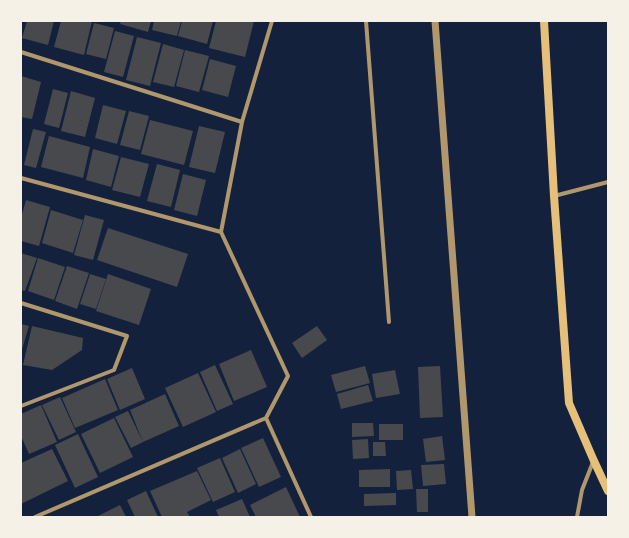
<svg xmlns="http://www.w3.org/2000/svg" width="629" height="538" font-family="Figtree,sans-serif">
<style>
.building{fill:#48494c}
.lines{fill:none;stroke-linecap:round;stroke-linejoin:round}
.minor{stroke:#b1986c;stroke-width:4}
.tertiary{stroke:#b1986c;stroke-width:7}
.secondary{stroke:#e5c07b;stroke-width:8}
</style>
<rect width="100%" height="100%" fill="#14213d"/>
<path class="building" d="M27,21H54L48,45L22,38Z
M61,21H92L84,55L54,47Z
M121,21H151L148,32L120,24Z
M154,21H181L177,36L152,30Z
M182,21H213L207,44L178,36Z
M216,21H254L245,57L209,48Z
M94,23L114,28L106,59L86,54Z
M115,31L134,36L123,77L104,72Z
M137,37L161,43L150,86L126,80Z
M163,44L184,50L174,87L153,82Z
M185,50L209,56L199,92L176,86Z
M210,59L236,66L228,97L202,90Z
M21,76L41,82L32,119L21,117Z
M53,89L68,93L59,128L44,124Z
M71,91L95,98L85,137L61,131Z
M103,105L126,111L117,144L95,138Z
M129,111L149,116L140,150L120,145Z
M150,120L193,131L184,165L141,154Z
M199,126L225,132L215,173L189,167Z
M33,129L46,132L36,168L24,165Z
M49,136L90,147L83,178L41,167Z
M93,149L119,156L111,187L86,180Z
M121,157L149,164L140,197L112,190Z
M157,164L180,170L171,207L147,201Z
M183,174L206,180L197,216L174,210Z
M26,200L50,207L39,246L21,241V218Z
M51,210L83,220L73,253L42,243Z
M85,215L104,220L93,260L74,255Z
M108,228L188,254L177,287L97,260Z
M21,253L37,258L25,291L21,290Z
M38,258L65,267L54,300L28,291Z
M67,266L89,273L77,309L55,301Z
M90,274L106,279L96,309L80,304Z
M108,274L151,289L139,325L96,311Z
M21,324L29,326L21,353Z
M32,326L83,338L82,350L52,370L23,365Z
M317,326L327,340L302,358L292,343Z
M251,350L267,387L234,401L219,364Z
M215,365L233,404L217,411L200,372Z
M365,366L370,383L336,392L331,375Z
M440,366L443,417L420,418L418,367Z
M132,368L145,399L120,410L107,379Z
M395,370L400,394L376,398L372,374Z
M198,373L216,412L183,427L165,388Z
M105,379L118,410L75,428L62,398Z
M368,385L373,401L341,409L337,394Z
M165,394L179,426L143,442L130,410Z
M60,397L76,432L59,440L42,405Z
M41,405L57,442L29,454L21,436V414Z
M128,411L143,442L131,448L115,417Z
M114,418L133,457L100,473L81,434Z
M352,423H373L374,436L352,437Z
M379,424H403V440H379Z
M78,434L98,477L75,488L55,445Z
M442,436L445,460L426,462L423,439Z
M263,438L281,477L259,487L241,448Z
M368,439L369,458L353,459L352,440Z
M373,442H385L386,456H373Z
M52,449L68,481L21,504V463Z
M240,449L256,484L238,493L222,458Z
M220,458L235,492L213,502L197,468Z
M444,464L446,484L423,486L421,465Z
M390,469V487H359V470Z
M411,470L413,489L397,490L396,471Z
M197,471L211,500L187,512L190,517H162L150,491Z
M286,487L300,517H256L250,505Z
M416,489H428V512H417Z
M146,491L158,517H135L127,500Z
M396,493V505L364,506V494Z
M242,499L250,517H219L216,510Z
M120,505L126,517H96Z"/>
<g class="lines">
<path class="minor" d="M366,21L389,322
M21,52L242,122
M21,178L221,232
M554,196L608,182
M21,303L127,336L114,370L21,406
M266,418L311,517
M35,517L266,418L288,376L221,232L242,122L272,21
M577,517L582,490L593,462"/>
<path class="tertiary" d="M435,21L472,517"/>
<path class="secondary" d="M544,21L554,196L569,403L594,461L608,491"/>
</g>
<rect width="629" height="538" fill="none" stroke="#f6f1e7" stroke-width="44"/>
</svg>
